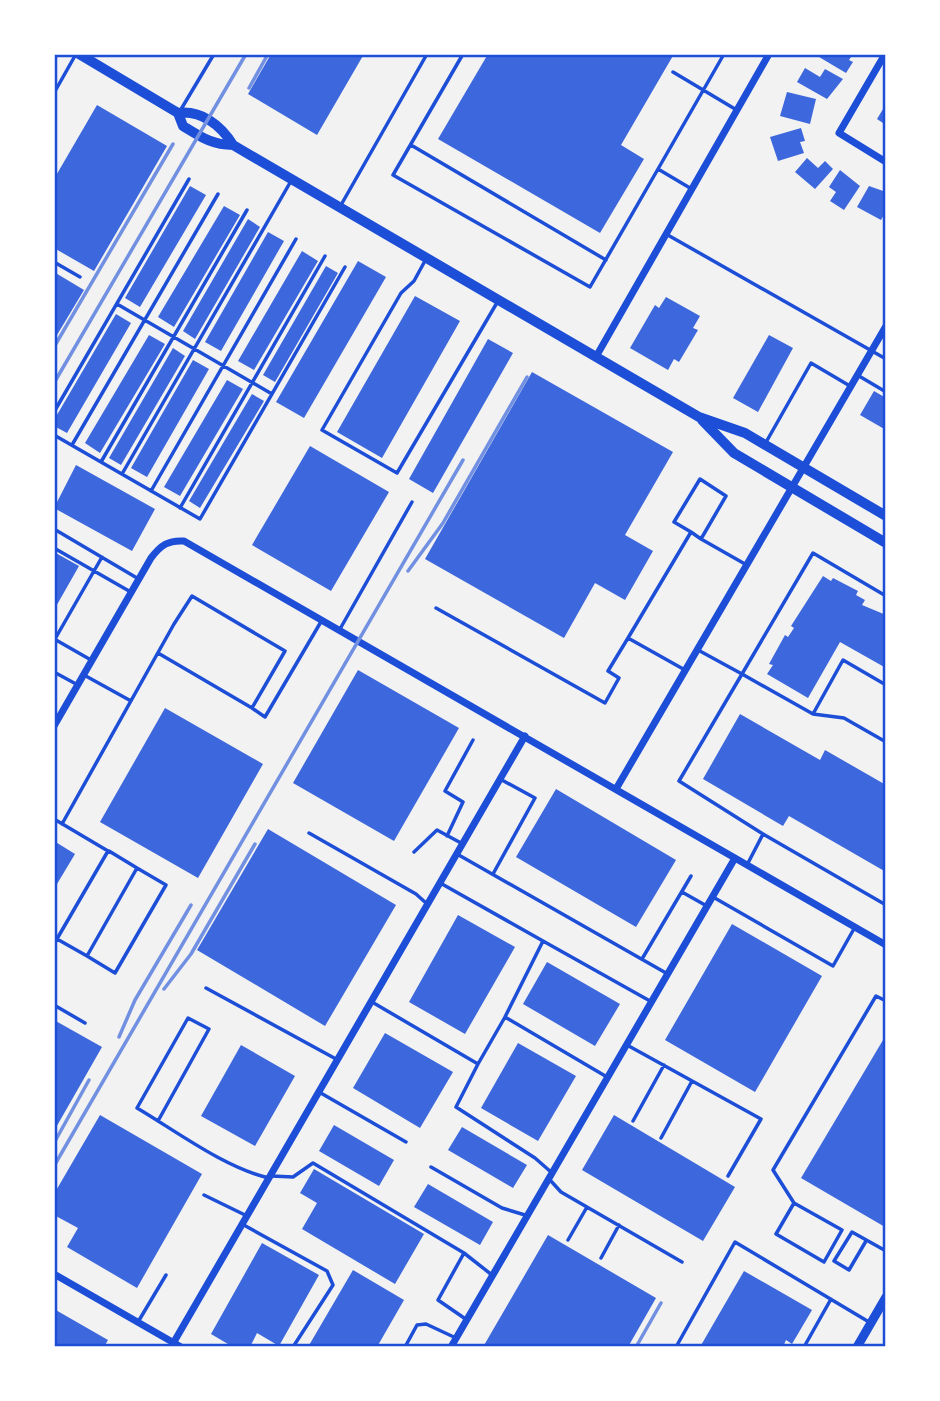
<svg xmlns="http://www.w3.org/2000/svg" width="940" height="1401" font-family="Lato,sans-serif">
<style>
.building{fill:#3d67dc}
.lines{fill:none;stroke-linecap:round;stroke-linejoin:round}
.service{stroke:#1d4ed8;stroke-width:3.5}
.minor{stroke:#1d4ed8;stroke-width:7}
.tertiary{stroke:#1d4ed8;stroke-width:9}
.secondary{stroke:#1d4ed8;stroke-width:10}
.rail{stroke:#7290e2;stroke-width:3.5}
.neatline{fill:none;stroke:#1d4ed8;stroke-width:2.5}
</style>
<rect width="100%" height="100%" fill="#f2f2f2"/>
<path class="building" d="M271,54H364L317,135L248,94Z
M488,54H674L621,145L644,159L600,233L438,139Z
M814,54H853L849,60L853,62L846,73Z
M805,68L820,77L825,69L843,79L827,99L797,82Z
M787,92L816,99L810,124L780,116Z
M886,104V125L877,119Z
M97,105L167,146L94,271L54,248V179Z
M801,128L805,141L800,142L804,153L778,161L770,137Z
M807,158L818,168L825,161L833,169L815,189L795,172Z
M840,170L860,186L844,210L830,201L836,192L829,187Z
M190,186L206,195L140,307L125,298Z
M869,186L886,192V211L881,220L857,207Z
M224,206L240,215L174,327L158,317Z
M248,219L260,227L195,339L183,331Z
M268,232L284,241L221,351L205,342Z
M302,251L318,261L254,370L238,361Z
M358,261L386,277L304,418L276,402Z
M326,266L338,273L275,382L263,375Z
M54,272L84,290L54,340Z
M415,296L460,321L382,458L337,432Z
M666,297L700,316L693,328L698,330L679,362L674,359L668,370L630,348L655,305L659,308Z
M116,314L131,323L67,433L54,426V420Z
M149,335L165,344L100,453L85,443Z
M769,335L793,348L758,412L733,398Z
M488,339L513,353L433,493L409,479Z
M173,348L185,356L121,465L109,458Z
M193,360L209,369L147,477L131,468Z
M532,372L673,452L625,535L653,551L625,600L595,583L564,638L425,559Z
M227,380L243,389L180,496L164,487Z
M874,391L886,398V430L860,415Z
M252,394L264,401L200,508L189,501Z
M310,446L389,492L331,591L252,545Z
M76,465L155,509L132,551L54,508Z
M54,552L79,566L54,610Z
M823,576L831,581L833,578L858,591L856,595L865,600L862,605L886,615V668L840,642L808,698L767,674L773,665L769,664L785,635L788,637L794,628L791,626Z
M358,670L459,728L394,841L293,783Z
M165,708L263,764L198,878L100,822Z
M740,714L820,760L825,750L886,785V872L789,816L783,826L703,779Z
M556,789L676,860L636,927L516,857Z
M268,829L396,905L325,1026L197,950Z
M54,841L75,854L54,889Z
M458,915L515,947L465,1034L409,1002Z
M732,924L822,976L755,1092L665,1040Z
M547,962L620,1004L595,1046L523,1004Z
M54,1020L102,1047L54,1131Z
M385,1033L453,1072L420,1128L353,1088Z
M886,1035V1225L885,1227L801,1178Z
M518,1043L576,1076L538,1141L481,1108Z
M241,1045L295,1076L255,1146L201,1116Z
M100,1115L202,1174L137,1288L67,1247L78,1228L54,1215V1194Z
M614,1115L735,1187L703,1241L582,1170Z
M334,1125L394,1160L379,1186L319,1151Z
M462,1127L527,1165L513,1188L448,1150Z
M314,1169L424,1234L395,1284L302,1229L317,1203L300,1193Z
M428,1184L493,1222L480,1245L414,1207Z
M548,1235L656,1298L628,1347H483Z
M262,1243L319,1275L279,1346L257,1333L250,1347H233L211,1334Z
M353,1270L404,1300L377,1347H308Z
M744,1271L812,1310L792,1344L786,1340L783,1347H700Z
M54,1309L108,1340L104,1347H54Z"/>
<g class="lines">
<path class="service" d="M463,54L393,175L590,287L658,169
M54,60L57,54
M673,72L735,109
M54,93L76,54
M180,111L214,54
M411,145L606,260
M690,188L658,169L724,54
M341,205L427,54
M666,234L886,359
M426,259L414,281L401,293L322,430L397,473L498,301
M54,262L80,277
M117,304L272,394
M859,376L886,392
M54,412L189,179
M54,435L200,519L345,267
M765,444L811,363L850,386
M72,445L218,194
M101,462L247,210
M122,474L291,181
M151,491L296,239
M180,508L325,256
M54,529L137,578
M701,539L745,564
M54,548L129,591
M886,596L813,553L742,674L813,714L843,660L886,685
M436,608L605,703L619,678L608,671L628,638
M340,629L412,502
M55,639L102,557
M56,640L91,660
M698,650L742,674L679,781L763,834
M685,670L628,638L691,532L674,522L700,479L726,496L701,539L691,532
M54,672L76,684
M84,675L131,701
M252,708L265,717L322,620
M813,714L844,718L886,742
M54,819L108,851L54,944
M62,824L174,624L192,596L285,651L252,708L158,653
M309,833L416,894L426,903
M447,836L463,802L445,791L473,740
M414,852L437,830L461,843
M457,854L666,973
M748,863L763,834L886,905
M493,874L535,798L500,779
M442,884L543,941
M682,892L705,905
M713,897L833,966L855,927
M57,939L87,956L137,868L109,851
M87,956L115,973L166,885L137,868
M642,959L691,876
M206,988L336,1059
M372,1002L478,1064L456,1107L535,1158L551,1172
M54,1005L85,1023
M505,1017L543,941L650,1001
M627,1045L761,1119L728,1176
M478,1064L505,1017L607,1077
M319,1092L406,1142
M158,1121L209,1029L188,1018L137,1108C176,1131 225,1168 269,1178
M633,1121L664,1065
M661,1138L692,1081
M431,1167L502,1208L525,1215
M272,1176L293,1177L313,1163L464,1253
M550,1180L561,1192L682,1262
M204,1195L245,1215
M794,1203L776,1234L824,1262L842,1230L794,1203L773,1170L876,996L886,1001
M242,1224L327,1271L333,1285L293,1347
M568,1240L587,1207
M866,1241L849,1270L834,1261L852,1232L886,1251
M601,1258L619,1225
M467,1320L438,1300L464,1253L492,1275
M138,1322L166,1275
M405,1347L417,1325L426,1324L456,1338
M676,1347L735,1242L869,1322
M804,1347L831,1299"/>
<path class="minor" d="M885,54L839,133L886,162
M597,355L769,54
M54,726L151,558C161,545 168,540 184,541L886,945
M616,789L886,326
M54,1274L181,1347
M171,1347L525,736
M451,1347L735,858"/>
<path class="tertiary" d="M857,1347L886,1297"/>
<path class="secondary" d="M79,54L178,113C201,110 221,125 233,145L699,417L745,433L886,516
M178,113L183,126C201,137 212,145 233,145
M702,420L734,453L886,543"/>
<path class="rail" d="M249,88L268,54
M54,347L173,144
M54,383L246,54
M408,571L443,523L527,377
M164,989L191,954L255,844
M119,1037L135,1000L191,905
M54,1143L89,1080
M54,1166L463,460
M636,1347L661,1303"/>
</g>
<rect width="940" height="1401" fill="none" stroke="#ffffff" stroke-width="112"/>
<rect x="56" y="56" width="828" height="1289" class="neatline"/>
</svg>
